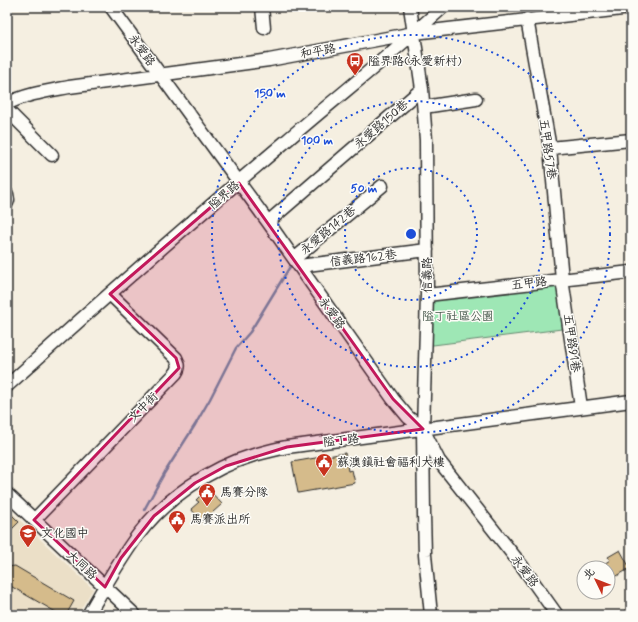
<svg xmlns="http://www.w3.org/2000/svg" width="638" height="622" font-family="Mynerve,'LXGW WenKai TC',sans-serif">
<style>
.built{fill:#ebdfc7}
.green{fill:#9ee7b5;stroke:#648970}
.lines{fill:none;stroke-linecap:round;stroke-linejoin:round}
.stream{stroke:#6c8ca4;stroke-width:2.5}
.building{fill:#d5bb8b;stroke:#2b2b2b}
.minor-casing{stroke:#2b2b2b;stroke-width:15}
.minor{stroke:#fdfcf7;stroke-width:12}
.marked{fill:#c2185b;fill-opacity:0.2;stroke:#c2185b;stroke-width:3;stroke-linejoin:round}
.ring{fill:none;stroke:#1d4ed8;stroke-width:2;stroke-dasharray:2 4}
.labels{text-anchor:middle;stroke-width:3;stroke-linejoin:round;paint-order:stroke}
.street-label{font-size:12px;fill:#2b2b2b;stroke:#fdfcf7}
.poi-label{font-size:12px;fill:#2b2b2b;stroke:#fdfcf7;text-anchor:start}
.park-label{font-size:12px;fill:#485a4e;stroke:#fdfcf7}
.centre{fill:#1d4ed8;stroke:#fdfcf7;stroke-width:2}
.ring-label{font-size:12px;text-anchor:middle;font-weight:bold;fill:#1d4ed8;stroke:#fdfcf7;stroke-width:3;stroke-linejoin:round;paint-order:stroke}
</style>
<rect width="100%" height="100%" fill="#f5efe1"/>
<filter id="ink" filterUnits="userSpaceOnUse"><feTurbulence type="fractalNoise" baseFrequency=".025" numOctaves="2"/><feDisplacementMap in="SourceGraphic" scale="8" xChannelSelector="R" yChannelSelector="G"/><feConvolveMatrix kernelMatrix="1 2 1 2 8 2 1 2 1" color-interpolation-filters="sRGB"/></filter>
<g filter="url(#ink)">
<path class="built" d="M7,508L93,589L77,615H7Z"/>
<path class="green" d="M562,279L570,328L425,346L427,295Z"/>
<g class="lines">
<path class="stream" d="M144,510L165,472L195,425L210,399L236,348L250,332L291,265"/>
</g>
<path class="building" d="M345,453L348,471L352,470L355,483L298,493L292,462Z
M211,492L222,504L202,522L191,509L199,502L196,500L201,495L204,498Z
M7,510L19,522L7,534Z
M620,550L630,568L612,579L608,572V568H606L604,564L610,560L608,557Z
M15,566L74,601L66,615H61L7,584V567Z"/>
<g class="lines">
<defs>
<path id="minor" d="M111,7L268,222L393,399L408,417L423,429L439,461L522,566L557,615
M262,7L264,28
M410,7L422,89L426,140L427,295L423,429L424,514L425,555L431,615
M527,19L550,148L562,279L581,407
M7,104C26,94 48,91 69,87L269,60L414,33L631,8
M424,107L476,99
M7,110L52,155
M550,148L631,140
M7,194L8,200L7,203
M268,222L422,89
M294,259L382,186
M299,266L427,250
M427,295L631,272
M7,386C98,303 191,222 285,142C337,97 392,54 443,7
M7,494L135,615
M34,520L176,373C180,367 179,364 176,358L110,294
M88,615C104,588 119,560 138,535C166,498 210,468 254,455C265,452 276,449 287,447L631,401"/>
</defs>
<use href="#minor" class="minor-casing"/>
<use href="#minor" class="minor"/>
</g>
</g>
<path class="marked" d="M239,183L393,399L423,429L287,447L226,466L195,483L154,516L121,558L105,587L34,520L179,368L176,358L110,294Z"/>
<g class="ring">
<circle cx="411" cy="234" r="66"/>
<circle cx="411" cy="234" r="133"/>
<circle cx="411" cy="234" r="199"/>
</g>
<defs>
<symbol id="bus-pin" viewBox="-11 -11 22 30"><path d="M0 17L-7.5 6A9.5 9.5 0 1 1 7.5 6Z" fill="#c8321e" stroke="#fdfcf7"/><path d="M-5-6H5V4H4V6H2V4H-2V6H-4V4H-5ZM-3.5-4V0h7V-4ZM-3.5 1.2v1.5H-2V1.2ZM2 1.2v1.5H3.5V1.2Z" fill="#fff"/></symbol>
<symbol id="civic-pin" viewBox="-11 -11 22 30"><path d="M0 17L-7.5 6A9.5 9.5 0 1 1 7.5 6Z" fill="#c8321e" stroke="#fdfcf7"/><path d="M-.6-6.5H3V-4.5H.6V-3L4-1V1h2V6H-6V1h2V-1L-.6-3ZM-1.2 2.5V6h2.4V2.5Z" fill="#fff"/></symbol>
<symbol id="school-pin" viewBox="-11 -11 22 30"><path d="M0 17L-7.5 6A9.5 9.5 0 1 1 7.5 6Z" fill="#c8321e" stroke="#fdfcf7"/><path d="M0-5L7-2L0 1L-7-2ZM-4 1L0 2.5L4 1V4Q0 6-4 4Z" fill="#fff"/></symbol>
</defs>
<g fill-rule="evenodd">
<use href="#bus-pin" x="345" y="51" width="20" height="27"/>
<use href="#civic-pin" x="314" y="452" width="20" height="27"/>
<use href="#civic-pin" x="197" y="482" width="20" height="27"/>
<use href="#civic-pin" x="167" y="509" width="20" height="27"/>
<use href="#school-pin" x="18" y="523" width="20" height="27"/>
</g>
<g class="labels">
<g class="street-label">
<text transform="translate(142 50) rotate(54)" y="4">永愛路</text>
<text transform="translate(318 51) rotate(-10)" y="4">和平路</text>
<text transform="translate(381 124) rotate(-41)" y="4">永愛路150巷</text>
<text transform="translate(548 149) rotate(82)" y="4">五甲路57巷</text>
<text transform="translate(224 195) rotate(-41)" y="4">隘界路</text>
<text transform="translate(328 230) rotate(-40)" y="4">永愛路142巷</text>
<text transform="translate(363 258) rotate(-7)" y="4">信義路162巷</text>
<text transform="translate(427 275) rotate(-90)" y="4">信義路</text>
<text transform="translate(529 283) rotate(-7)" y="4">五甲路</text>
<text transform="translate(332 313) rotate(54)" y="4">永愛路</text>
<text transform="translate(572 343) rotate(82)" y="4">五甲路91巷</text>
<text transform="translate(143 407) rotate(-45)" y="4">文中街</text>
<text transform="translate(341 440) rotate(-7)" y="4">隘丁路</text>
<text transform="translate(82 565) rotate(43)" y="4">大同路</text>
<text transform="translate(525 571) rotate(53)" y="4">永愛路</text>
</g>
<g class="poi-label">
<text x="368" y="65">隘界路(永愛新村)</text>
<text x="337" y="466">蘇澳鎮社會福利大樓</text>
<text x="220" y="496">馬賽分隊</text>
<text x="190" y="523">馬賽派出所</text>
<text x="41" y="537">文化國中</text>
</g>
<g class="park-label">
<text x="458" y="320">隘丁社區公園</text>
</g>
</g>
<circle cx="411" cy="234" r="6" class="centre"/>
<g class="ring-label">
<text x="270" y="97">150 m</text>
<text x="317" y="144">100 m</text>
<text x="364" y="192">50 m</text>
</g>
<rect width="638" height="622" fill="none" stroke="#fdfcf7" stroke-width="24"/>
<rect x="12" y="12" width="614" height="598" fill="none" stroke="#2b2b2b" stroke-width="1.5" filter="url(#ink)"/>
<g transform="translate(596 580) rotate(313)"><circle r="19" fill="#fdfcf7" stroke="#a9a8a5"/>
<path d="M0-3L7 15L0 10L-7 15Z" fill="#c8321e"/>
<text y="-6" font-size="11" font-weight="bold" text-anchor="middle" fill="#2b2b2b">北</text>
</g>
</svg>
